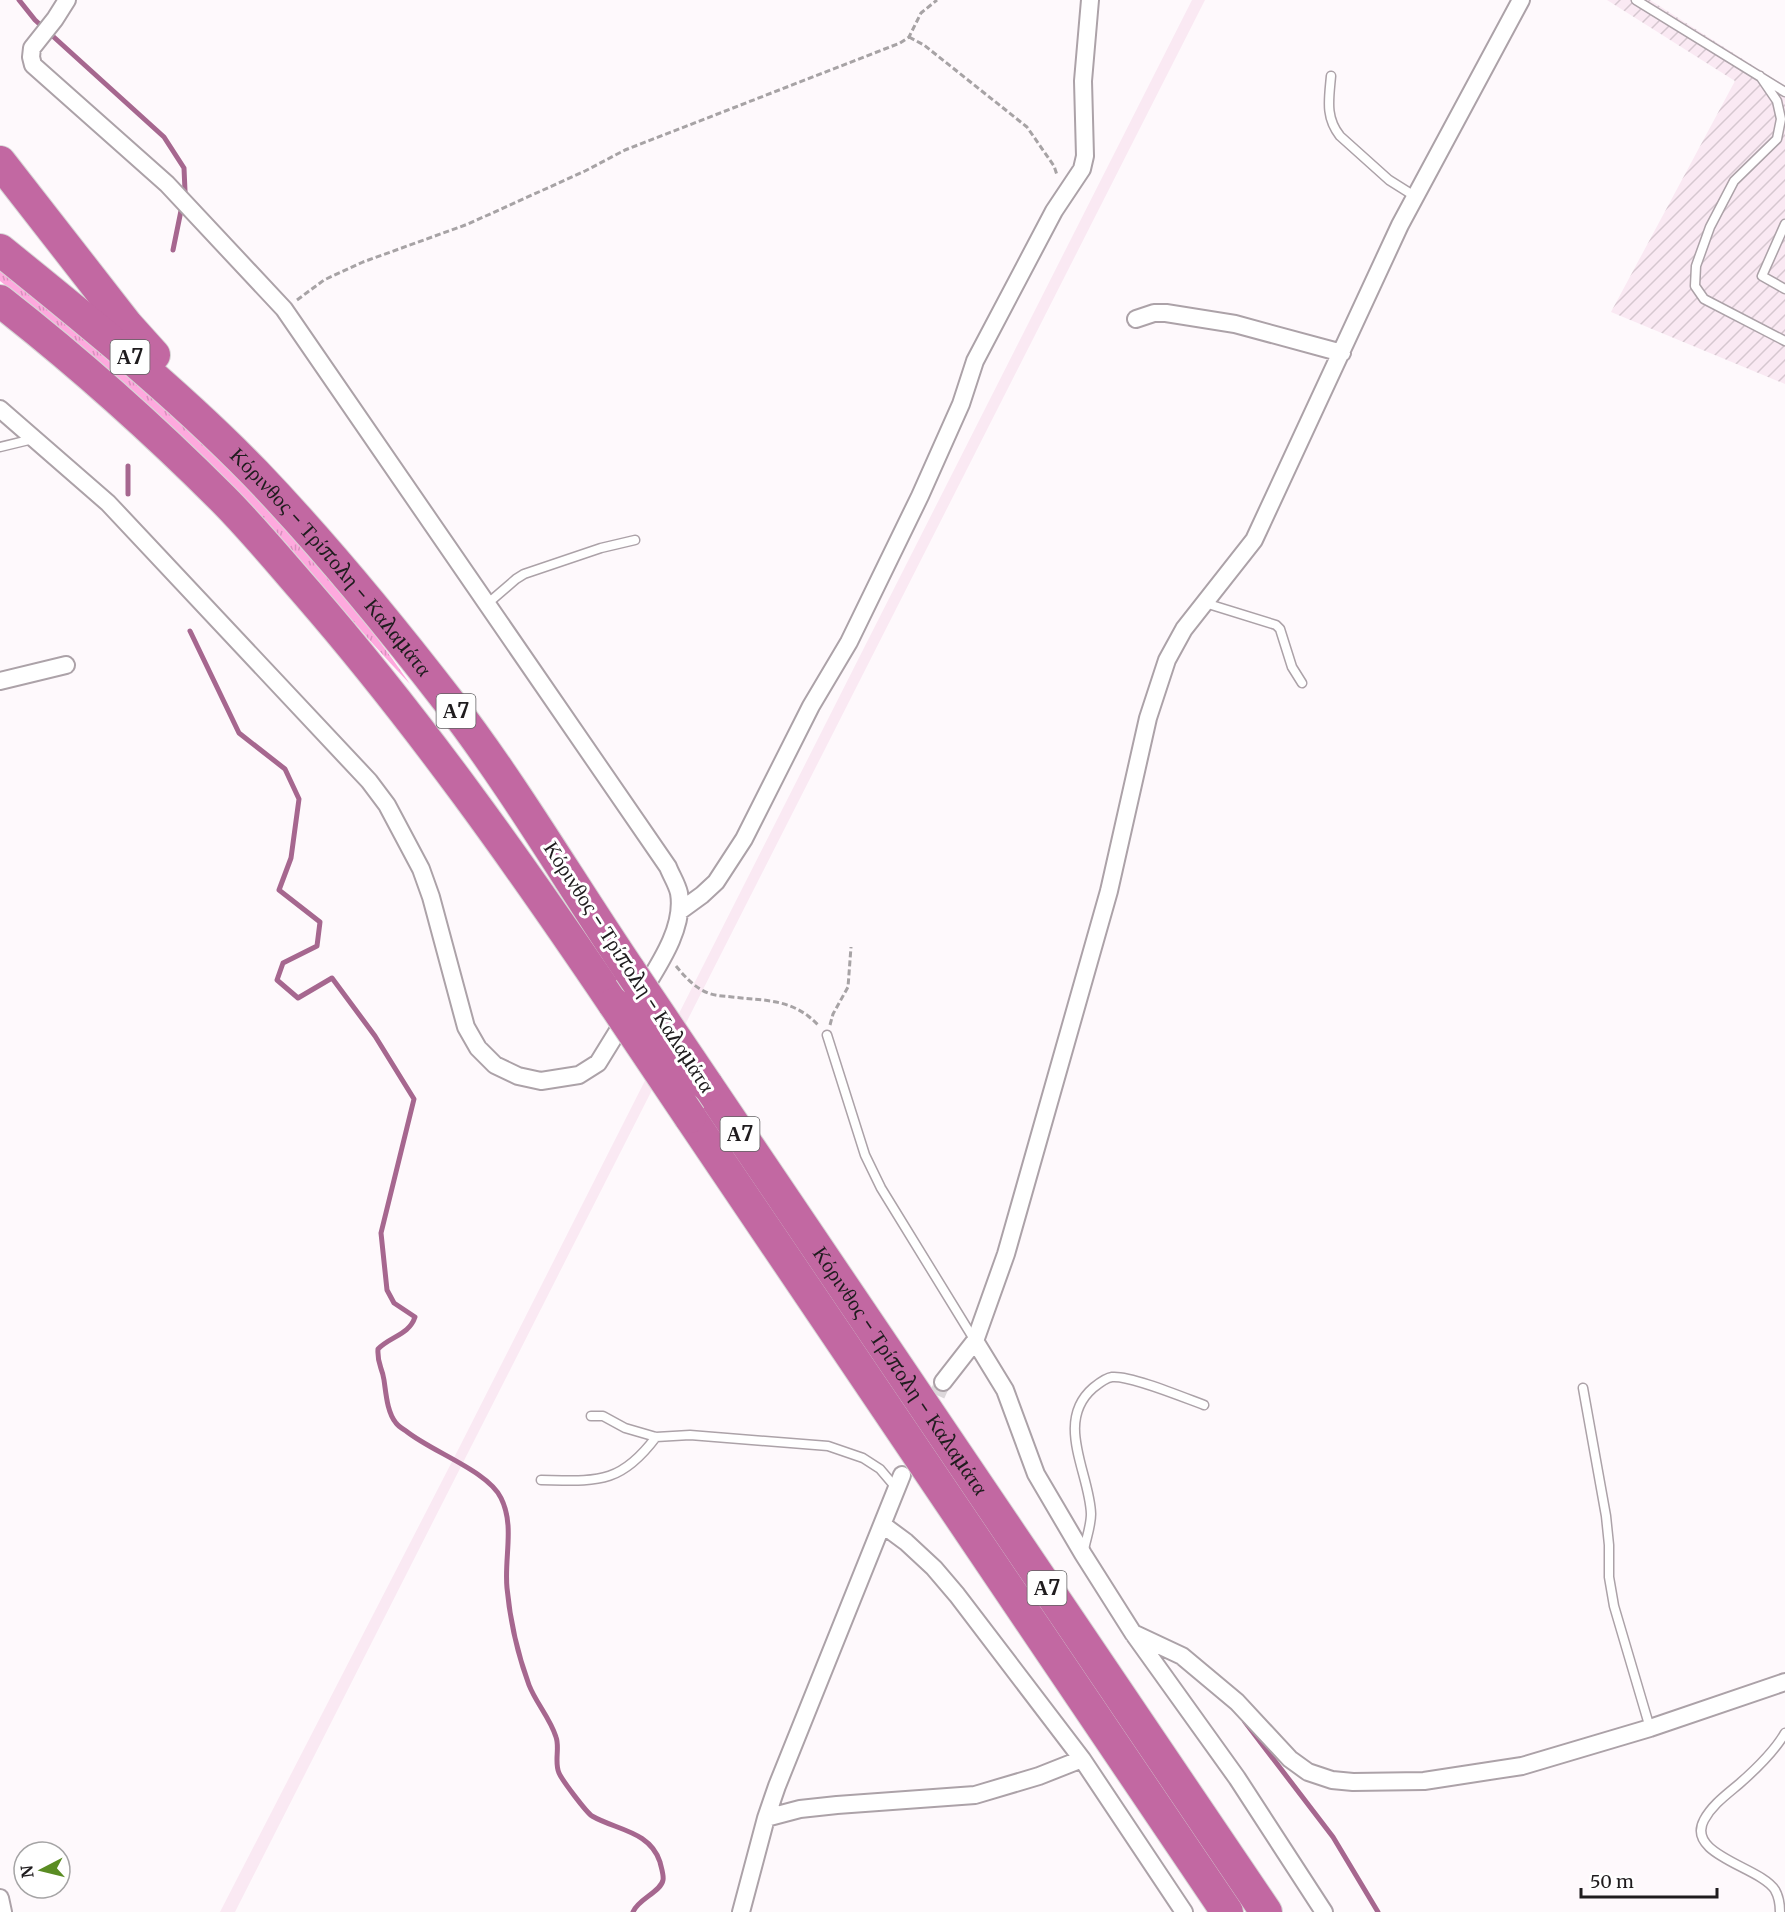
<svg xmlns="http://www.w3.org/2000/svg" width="1785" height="1912" font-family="Merriweather,serif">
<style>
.built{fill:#fae9f3}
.industrial{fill:url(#industrial-furrows)}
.grass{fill:url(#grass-tufts)}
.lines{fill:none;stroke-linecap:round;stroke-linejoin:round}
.stream{stroke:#a6678f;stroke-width:5}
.minor-tunnel{stroke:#ddd8db;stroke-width:16;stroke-dasharray:16 8;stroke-linecap:butt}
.service-casing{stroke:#aca2a8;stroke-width:11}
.minor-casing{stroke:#aca2a8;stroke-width:20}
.motorway-casing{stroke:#d7d6d6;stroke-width:34}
.path{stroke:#a7a3a5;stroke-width:3;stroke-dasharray:6 3;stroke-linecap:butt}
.service{stroke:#fff;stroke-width:8}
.minor{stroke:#fff;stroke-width:16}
.motorway{stroke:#c268a2;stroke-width:32}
.motorway-bridge-casing{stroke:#d7d6d6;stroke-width:34;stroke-linecap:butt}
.motorway-bridge{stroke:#c268a2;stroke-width:32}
.labels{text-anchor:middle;stroke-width:6;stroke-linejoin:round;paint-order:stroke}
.shield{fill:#fff;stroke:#626062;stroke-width:1.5}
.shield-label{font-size:20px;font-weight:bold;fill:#1f1c1e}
.street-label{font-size:21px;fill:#1f1c1e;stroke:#fff}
</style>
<defs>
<pattern id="industrial-furrows" width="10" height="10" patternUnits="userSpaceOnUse" patternTransform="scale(1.5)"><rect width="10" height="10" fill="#fae9f3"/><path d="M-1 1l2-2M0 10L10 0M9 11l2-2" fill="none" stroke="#d6c7d0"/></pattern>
<pattern id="grass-tufts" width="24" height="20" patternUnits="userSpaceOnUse" patternTransform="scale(1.5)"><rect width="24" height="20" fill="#fea9de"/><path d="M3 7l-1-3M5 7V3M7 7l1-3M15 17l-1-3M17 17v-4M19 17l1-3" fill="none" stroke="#d991be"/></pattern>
</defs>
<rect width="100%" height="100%" fill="#fef9fc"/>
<path class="built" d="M1192,0H1205L235,1912H220L459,1448Z"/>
<path class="industrial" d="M1607,0H1650L1785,86V384L1611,312L1735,81Z"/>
<path class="grass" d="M0,269C152,390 300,522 410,684C349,621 296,550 235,488C161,414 82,345 0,281Z"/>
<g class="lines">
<path class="stream" d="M19,0L35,20L164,137L184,168L185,191L173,250
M128,494V466
M190,631L239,733L285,769L299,799L291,858L279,890L320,922L317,946L283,963L277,980L298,998L332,978L375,1036L414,1099L381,1233L387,1290L394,1303L415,1317C409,1335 391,1336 378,1349C377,1365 382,1366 384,1380C386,1393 387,1412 396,1423C398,1426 403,1429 406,1431C432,1452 488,1471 501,1498C515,1526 504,1557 507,1588C510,1620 518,1655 529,1685C536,1703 550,1718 556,1737C560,1748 554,1762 559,1773C562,1780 586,1812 592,1816C616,1830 650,1831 660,1862C661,1867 664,1875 663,1880C661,1892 638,1899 633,1912
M1245,1722L1333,1837L1378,1912"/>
<path class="minor-tunnel" d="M927,1417L943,1382"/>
<defs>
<path id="service" d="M1636,0L1785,92
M1331,76C1329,99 1325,117 1340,136L1389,180L1416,197
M1760,76L1777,101L1781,119L1777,139L1734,181L1710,227L1696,266L1695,286L1704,299L1785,341
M1785,224L1762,276L1785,289
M0,447L33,439
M1205,603L1276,625L1280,629L1292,667L1302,683
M487,604L516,579L524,574L601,548L635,540
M827,1035L865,1155L881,1188L975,1341
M1583,1388L1606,1516L1609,1545V1577L1614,1606L1650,1728
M591,1416H603L625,1428L656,1437L690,1435L828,1446L863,1458L880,1469L897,1489
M541,1480C597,1481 620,1485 656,1437
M1084,1550C1086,1539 1091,1526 1091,1514C1090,1474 1054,1422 1093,1388C1098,1384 1105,1378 1112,1377C1130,1375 1185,1398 1204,1405
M1780,1912C1780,1904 1779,1897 1775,1890C1761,1867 1685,1855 1704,1820C1712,1805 1726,1795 1739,1784C1755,1770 1774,1752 1785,1733"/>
<path id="minor" d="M67,0L55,19L32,48L31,57L33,65L167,184L284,309L668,867C671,875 677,884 679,893C685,928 658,966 641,994
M1136,319L1154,313H1166L1235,324L1342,353
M0,409L108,503L369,781L387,805L421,869L431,897L466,1027L478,1048L495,1065L518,1076L541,1081L579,1075L598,1063L627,1016
M0,681L66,665
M680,911L702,895L716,882L744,839L811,706L849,642L920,496L961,404L975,361L1054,211L1082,169L1085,156L1083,81L1090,0
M975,1341L1005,1390L1036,1474L1083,1554L1133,1633L1237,1778L1324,1912
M943,1382L975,1341L1006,1254L1109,891L1148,718L1167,660L1184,629L1254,540L1400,225L1521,0
M883,1525L906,1542L934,1568L957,1595L1082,1759L1184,1912
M1133,1633L1182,1656L1237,1702L1290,1759L1308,1772L1332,1780L1353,1782L1424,1781L1522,1766L1650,1728L1785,1682
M766,1818L800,1809L837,1805L975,1795L1039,1776L1082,1759
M0,1898L3,1912
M741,1912L766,1818L777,1786L902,1475"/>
<g id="motorway">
<path d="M0,162L127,325L154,355"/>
<path id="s1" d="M0,250C88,321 176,392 255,473C324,545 388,623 449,702C515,788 569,881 630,971"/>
<path d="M0,301C78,362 152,428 222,498C252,528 279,561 307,593C419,722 518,862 614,1004"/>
<path id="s2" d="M707,1085L1266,1912"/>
<path d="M690,1117L1227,1912"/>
</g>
</defs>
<use href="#service" class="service-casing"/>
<use href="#minor" class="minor-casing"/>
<use href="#motorway" class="motorway-casing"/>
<path class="path" d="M909,37L924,45L1027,127L1054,166L1057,175
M297,300L324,280L363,262L468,224L585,171L625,150L900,43L909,37L921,13L937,0
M676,966C685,977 695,988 708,993C716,996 724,996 732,997C766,1001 793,998 819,1026
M830,1025L833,1014L848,987L851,947"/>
<use href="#service" class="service"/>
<use href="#minor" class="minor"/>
<use href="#motorway" class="motorway"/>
<defs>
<path id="motorway-bridge" d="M630,971L707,1085
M614,1004L690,1117"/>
</defs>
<use href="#motorway-bridge" class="motorway-bridge-casing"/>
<use href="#motorway-bridge" class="motorway-bridge"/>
</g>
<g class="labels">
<g class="shield">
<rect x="110.5" y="340" width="39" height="34" rx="4.5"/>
<rect x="436.5" y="694" width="39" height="34" rx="4.5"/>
<rect x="720.5" y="1117" width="39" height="34" rx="4.5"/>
<rect x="1027.5" y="1571" width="39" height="34" rx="4.5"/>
</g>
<g class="shield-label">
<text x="130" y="364">Α7</text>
<text x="456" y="718">Α7</text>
<text x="740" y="1141">Α7</text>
<text x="1047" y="1595">Α7</text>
</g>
<g class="street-label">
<text dy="7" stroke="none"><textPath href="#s1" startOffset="456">Κόρινθος - Τρίπολη - Καλαμάτα</textPath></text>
<text transform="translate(629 967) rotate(57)" y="7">Κόρινθος - Τρίπολη - Καλαμάτα</text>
<text dy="7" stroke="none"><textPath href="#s2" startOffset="345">Κόρινθος - Τρίπολη - Καλαμάτα</textPath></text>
</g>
</g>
<g transform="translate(42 1870) rotate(263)"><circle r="28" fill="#ffffff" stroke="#a5a4a5" stroke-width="1.5"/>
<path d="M0-4.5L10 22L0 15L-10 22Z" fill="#5a8c23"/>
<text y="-9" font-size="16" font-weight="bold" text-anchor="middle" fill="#1f1c1e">N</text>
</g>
<path d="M1581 1888v9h136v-9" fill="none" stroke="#1f1c1e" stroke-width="3"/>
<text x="1590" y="1888" font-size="18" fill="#1f1c1e" stroke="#ffffff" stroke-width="4.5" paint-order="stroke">50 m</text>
</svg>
